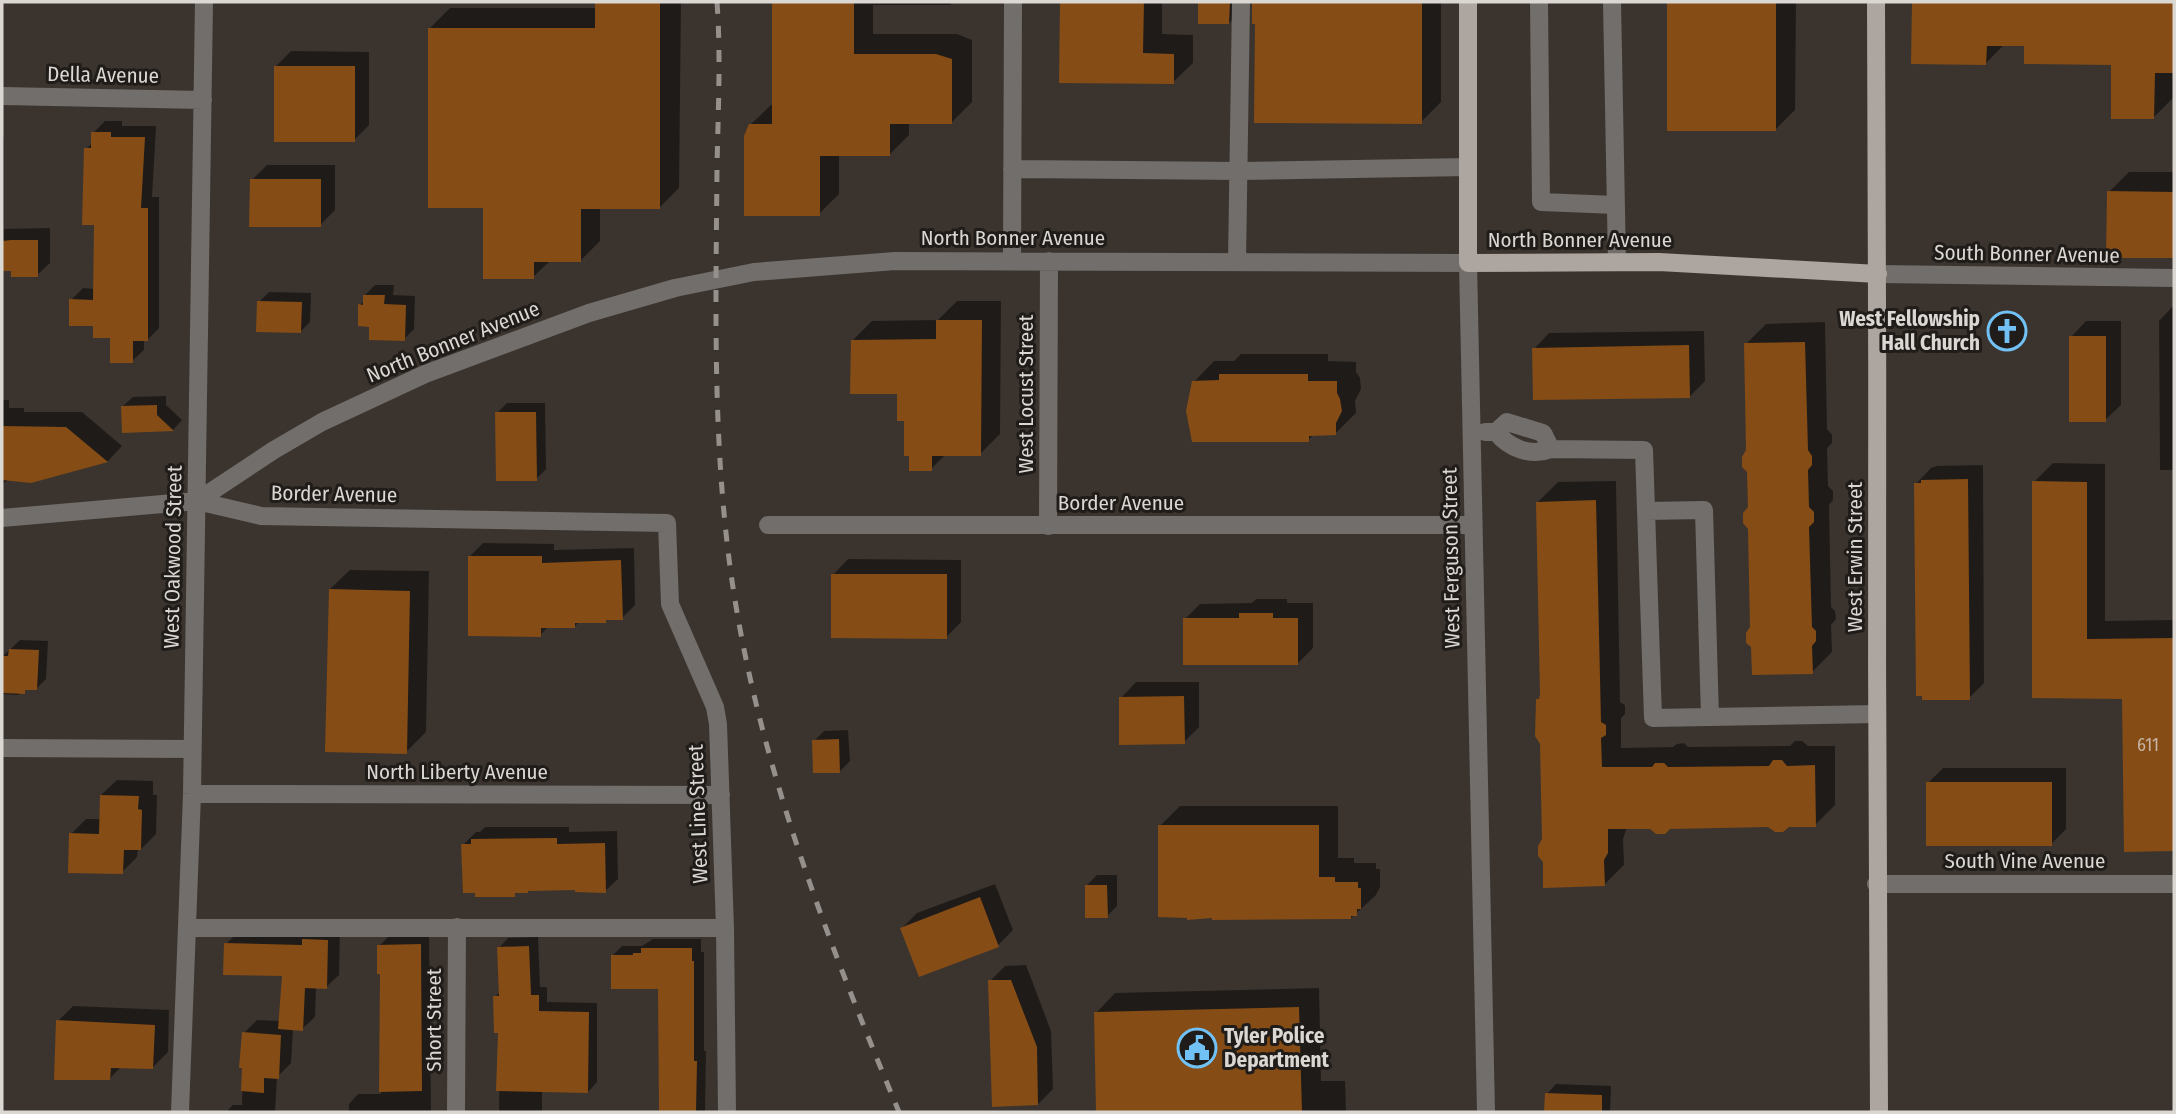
<svg xmlns="http://www.w3.org/2000/svg" width="2176" height="1114" font-family="'Fira Sans Condensed',sans-serif">
<style>
.shadow{fill:#0007}
.building{fill:#854c15}
.lines{fill:none;stroke-linecap:round;stroke-linejoin:round}
.minor{stroke:#716e6b;stroke-width:18}
.major{stroke:#ada5a0;stroke-width:18}
.rail{stroke:#95908b;stroke-width:5;stroke-dasharray:12 12;stroke-linecap:butt}
.labels{text-anchor:middle;stroke-width:6;stroke-linejoin:round;paint-order:stroke}
.number-label{font-size:18px;fill:#c6b4a4}
.street-label{font-size:21px;fill:#dbd7d3;stroke:#1f1c19}
.poi-label{font-size:21px;font-weight:bold;fill:#dbd7d3;stroke:#1f1c19;text-anchor:end}
</style>
<rect width="100%" height="100%" fill="#3b342e"/>
<path class="shadow" d="M597,2H681L679,188L659,208H600V241L580,261H550L533,277L484,206L430,28L450,8H597Z
M774,2H953L950,5H873V34H957L972,40V102L952,122H909V135L889,155H839V194L819,214L750,125L771,105H774Z
M1061,2H1162V34L1193,35V63L1173,82L1061,81Z
M1200,2H1248L1229,23H1200Z
M1253,2H1441V102L1421,122L1254,23Z
M1669,2H1796L1795,110L1775,130L1668,129Z
M1913,2H2174V97L2154,117L2113,63L2026,44H2005L1986,63L1913,62Z
M291,51L369,52V125L354,140L276,66Z
M105,121H122V126H156L152,197H159V328L148,339H144V350L132,361L111,337L71,300L83,288L95,289V223L86,149L93,142V133Z
M2,137H4V229L50,228V263L37,275L13,269H2Z
M267,165H335V210L320,225L252,180Z
M2129,172H2174V256H2108L2109,192Z
M375,285H394L393,295L415,296L414,329L404,339L360,305L365,300V295Z
M269,292L311,293L310,322L300,332L259,302Z
M957,301H1001L1000,434L980,454H946L931,469L905,420L899,393L852,341L872,321L938,320Z
M2174,305V470H2160L2159,321Z
M2086,321H2121V405L2105,420L2071,337Z
M1825,322L1827,429L1832,435V443L1827,448L1828,486L1833,491V500L1829,505L1831,607L1835,611L1836,619L1831,625L1832,652L1812,672L1752,628L1746,344L1766,324Z
M1704,331L1705,381L1690,396L1534,349L1549,333Z
M1241,354H1328V361L1356,362V372L1360,378L1361,389L1355,401L1356,413L1336,433L1314,434L1308,440L1194,382L1214,361H1234Z
M166,396V405L182,420L173,430L124,431L123,406L133,397Z
M2,400H9V408H24V412H82L122,446L108,461L31,481L10,479L2,484Z
M507,403H545L546,469L536,479L497,413Z
M2053,463L2105,464V621L2174,620V850H2125L2124,698L2034,696V482Z
M1983,465L1984,683L1969,698L1916,484L1931,468L1937,466Z
M1616,481L1620,702L1625,705V714L1621,718V748L1673,747L1677,744L1684,743L1688,747L1790,746L1795,741H1802L1808,746H1835V805L1815,825L1627,827L1623,839L1624,865L1604,885L1544,839L1542,743L1538,700L1541,696L1538,502L1558,482Z
M483,543L554,544V550L634,548L635,605L622,618H608L605,622H579L574,627L549,626L540,635L470,556Z
M848,559L961,560V622L946,637L833,575Z
M350,570L429,571L426,732L406,752L330,589Z
M1256,599H1287V603H1313V648L1298,663L1185,619L1200,604L1252,603Z
M20,640L48,641L46,679L36,689L28,688L18,695L2,694V657Z
M1136,682H1199V727L1184,742L1121,698Z
M848,730L850,761L840,771L814,741L824,731Z
M1943,768H2066V829L2051,844L1928,783Z
M117,780L153,781V795H157L156,834L141,849H138L137,857L122,872L71,834L86,819H101V795Z
M1180,806H1338V858H1354V863H1376V869H1380V887L1376,895L1351,918L1160,826Z
M485,827H569V832L617,831L618,879L605,891L577,888L530,889L518,891L514,895L463,845L476,832H480Z
M1097,875H1117V906L1107,916L1087,885Z
M995,884L1013,930L998,945L902,928L917,913Z
M340,928L339,975L326,987H316L315,1017L302,1029H293L291,1063L277,1077L275,1112H226L233,1105H242L244,1033L257,1020L280,1021L284,975L226,944L238,932Z
M429,936L431,1112H349V1104L358,1094H381L382,972L379,946L388,937Z
M538,937L540,987H547V1002L597,1003V1082L588,1092L542,1090V1112H499L500,1031L495,997L501,991L499,948L508,938Z
M653,939H701V952H704V1051H706L705,1112H661L660,987L612,956L622,946H642Z
M1026,965L1051,1031L1053,1089L1038,1104L990,981L1005,966Z
M1319,988L1321,1081H1345L1346,1111L1361,1112H1098L1096,1013L1115,993Z
M73,1006L169,1010L168,1052L153,1067L122,1066L109,1079L58,1021Z
M1556,1084L1611,1086L1610,1112H1546L1547,1094Z"/>
<path class="building" d="M595,2H660V209H581V262H534V279H483V208H428V28H595Z
M772,2H854V54H936L952,59V124H890V156H820V216H744V136L749,124H772Z
M1060,2H1144L1143,53L1174,54V84L1059,83Z
M1198,2H1230L1229,24H1198Z
M1252,2H1422V124L1254,123L1255,24H1252Z
M1667,2H1776V131H1667Z
M1912,2H2174V73H2155L2154,119H2111V65L2024,64V46H1987L1986,65L1911,64Z
M274,66H355V142H274Z
M91,132H111V137H145L141,208H148V341H133V363H110V338H93V326H69V299L93,300L94,225H82L84,148H91Z
M250,179H321V227H249Z
M2107,191L2174,192V258H2106Z
M11,240H38V277H11V271H2V241Z
M363,295H385L384,304L406,305L405,341L369,340V327L358,326V304L363,305Z
M257,301L302,302L301,333L256,332Z
M936,320H982L981,456H932V471H909V456H904V421H897V394H850L851,340L936,339Z
M2069,336H2106V422H2069Z
M1805,342L1808,450L1812,456V465L1808,470L1809,507L1814,512V522L1809,527L1812,627L1816,631V641L1812,646L1813,674L1752,675L1751,647L1746,643V633L1750,627L1748,529L1743,523V513L1748,507L1747,472L1742,467V457L1746,450L1744,343Z
M1689,345L1690,398L1533,400L1532,348Z
M1219,374H1308V381H1337V393L1340,399L1342,411L1336,423V435L1309,436V442H1192L1186,411L1192,381L1219,380Z
M157,405V415L174,431L122,433L121,406Z
M495,412H536L537,481H496Z
M2,426L66,427L108,462L31,483L2,480Z
M1968,479L1970,700H1922V696H1916L1914,483H1921V480Z
M2032,481L2087,482V639L2174,638V851L2124,852L2122,699L2032,698Z
M1596,500L1601,722L1606,725V735L1601,738L1602,767H1652L1655,763H1664L1668,767L1769,766L1773,760H1782L1787,766L1815,765L1816,827H1789L1783,832H1775L1768,827L1670,829L1665,834H1656L1650,829H1608V853L1604,860L1605,886L1543,888V862L1538,856V846L1542,839L1540,744L1535,736L1536,699H1539L1540,694L1536,502Z
M468,556H542V563L621,560L623,620H606V623H575V628H541V637L468,636Z
M831,574H947V639L831,638Z
M329,589L410,591L407,754L325,752Z
M1239,613H1273V618H1298V665H1183V618H1239Z
M9,649L39,650L37,690H25V694L2,693V656H8Z
M1184,696L1185,744L1119,745V697Z
M839,739L840,773H813L812,740Z
M1926,782H2052V846H1926Z
M100,795L139,796L138,809L142,810L141,850H124L123,874L68,873L69,833L99,834Z
M1158,825H1319V877H1335V882H1358V888H1361V909H1357V916H1351V919L1212,920V918L1187,920V918L1158,917Z
M557,838V844L605,843L606,893L575,892V890L528,891V893H515V897H475V893H463L461,844H471V839Z
M1085,885H1107L1108,918H1085Z
M980,897L999,947L919,977L900,928Z
M302,939L328,940L327,989L305,988L303,1031L278,1029L282,976L223,975L224,943L302,945Z
M421,944L422,1091L379,1092L380,974H377V945Z
M529,946L531,995H539V1011L589,1012L588,1093L496,1091L498,1033H494L493,996H499L497,947Z
M641,948H692V961H694V1061H697L696,1112H659L658,989H611V955H633V953H641Z
M988,980H1011L1037,1047L1038,1105L992,1107Z
M1299,1007L1302,1112H1096L1094,1012Z
M56,1020L155,1025L153,1069L111,1068L110,1080H54Z
M242,1032L281,1035L279,1079L264,1078V1093L241,1091L242,1068H239Z
M1545,1093L1602,1095V1112H1544Z"/>
<g class="lines">
<path class="minor" d="M1539,2L1541,202L1616,205
M1612,2L1617,262
M2,96L203,100
M1012,169L1240,171L1468,167
M1012,260L1013,2
M1237,262L1241,2
M1878,274L2174,278
M1485,432H1496L1507,422L1543,433L1551,449
M1496,432C1509,448 1530,457 1551,449L1644,450L1653,718L1877,714
M197,501L274,450L322,422L425,374L589,313L675,288L754,272L895,261L1468,263L1486,1112
M1646,511L1704,510L1710,717
M2,518L197,501L261,516L667,523L670,604L715,707L718,724L725,928L727,1112
M768,525H1473
M1048,526L1049,261
M2,748L191,749
M192,794L721,795
M1876,884H2174
M187,928H725
M180,1112L192,794L204,2
M456,1112L457,927"/>
<path class="major" d="M1468,2V263L1659,262L1878,274
M1876,2C1879,372 1875,742 1879,1112"/>
<path class="rail" d="M717,2C721,57 718,113 717,168C716,290 713,412 726,533C747,734 822,927 899,1112"/>
</g>
<defs>
<symbol id="church-ring" viewBox="-11 -11 22 22"><circle r="9.5" fill="#1f1c19" stroke="#72c1f5" stroke-width="1.5"/><path d="M-1.2-6h2.4v3.5h3.3v2.4h-3.3V6h-2.4V-.1h-3.3v-2.4h3.3Z" fill="#72c1f5"/></symbol>
<symbol id="civic-ring" viewBox="-11 -11 22 22"><circle r="9.5" fill="#1f1c19" stroke="#72c1f5" stroke-width="1.5"/><path d="M-.6-6.5H3V-4.5H.6V-3L4-1V1h2V6H-6V1h2V-1L-.6-3ZM-1.2 2.5V6h2.4V2.5Z" fill="#72c1f5"/></symbol>
</defs>
<g fill-rule="evenodd">
<use href="#church-ring" x="1985" y="309" width="44" height="44"/>
<use href="#civic-ring" x="1175" y="1026" width="44" height="44"/>
</g>
<g class="labels">
<g class="number-label">
<text x="2148" y="751">611</text>
</g>
<g class="street-label">
<text transform="translate(103 75) rotate(1)" y="7">Della Avenue</text>
<text x="1013" y="245">North Bonner Avenue</text>
<text x="1580" y="247">North Bonner Avenue</text>
<text transform="translate(2027 254) rotate(1)" y="7">South Bonner Avenue</text>
<text transform="translate(453 342) rotate(-22)" y="7">North Bonner Avenue</text>
<text transform="translate(1026 394) rotate(-90)" y="7">West Locust Street</text>
<text transform="translate(334 494) rotate(1)" y="7">Border Avenue</text>
<text x="1121" y="510">Border Avenue</text>
<text transform="translate(173 557) rotate(-89)" y="7">West Oakwood Street</text>
<text transform="translate(1855 557) rotate(-90)" y="7">West Erwin Street</text>
<text transform="translate(1451 558) rotate(-91)" y="7">West Ferguson Street</text>
<text x="457" y="779">North Liberty Avenue</text>
<text transform="translate(698 814) rotate(-92)" y="7">West Line Street</text>
<text x="2025" y="868">South Vine Avenue</text>
<text transform="translate(434 1020) rotate(-90)" y="7">Short Street</text>
</g>
<g class="poi-label">
<text x="1980" y="326">West Fellowship<tspan x="1980" dy="24">Hall Church</tspan></text>
<text x="1224" y="1043" text-anchor="start">Tyler Police<tspan x="1224" dy="24">Department</tspan></text>
</g>
</g>
<rect width="2176" height="1114" fill="none" stroke="#dbd7d3" stroke-width="7"/>
</svg>
